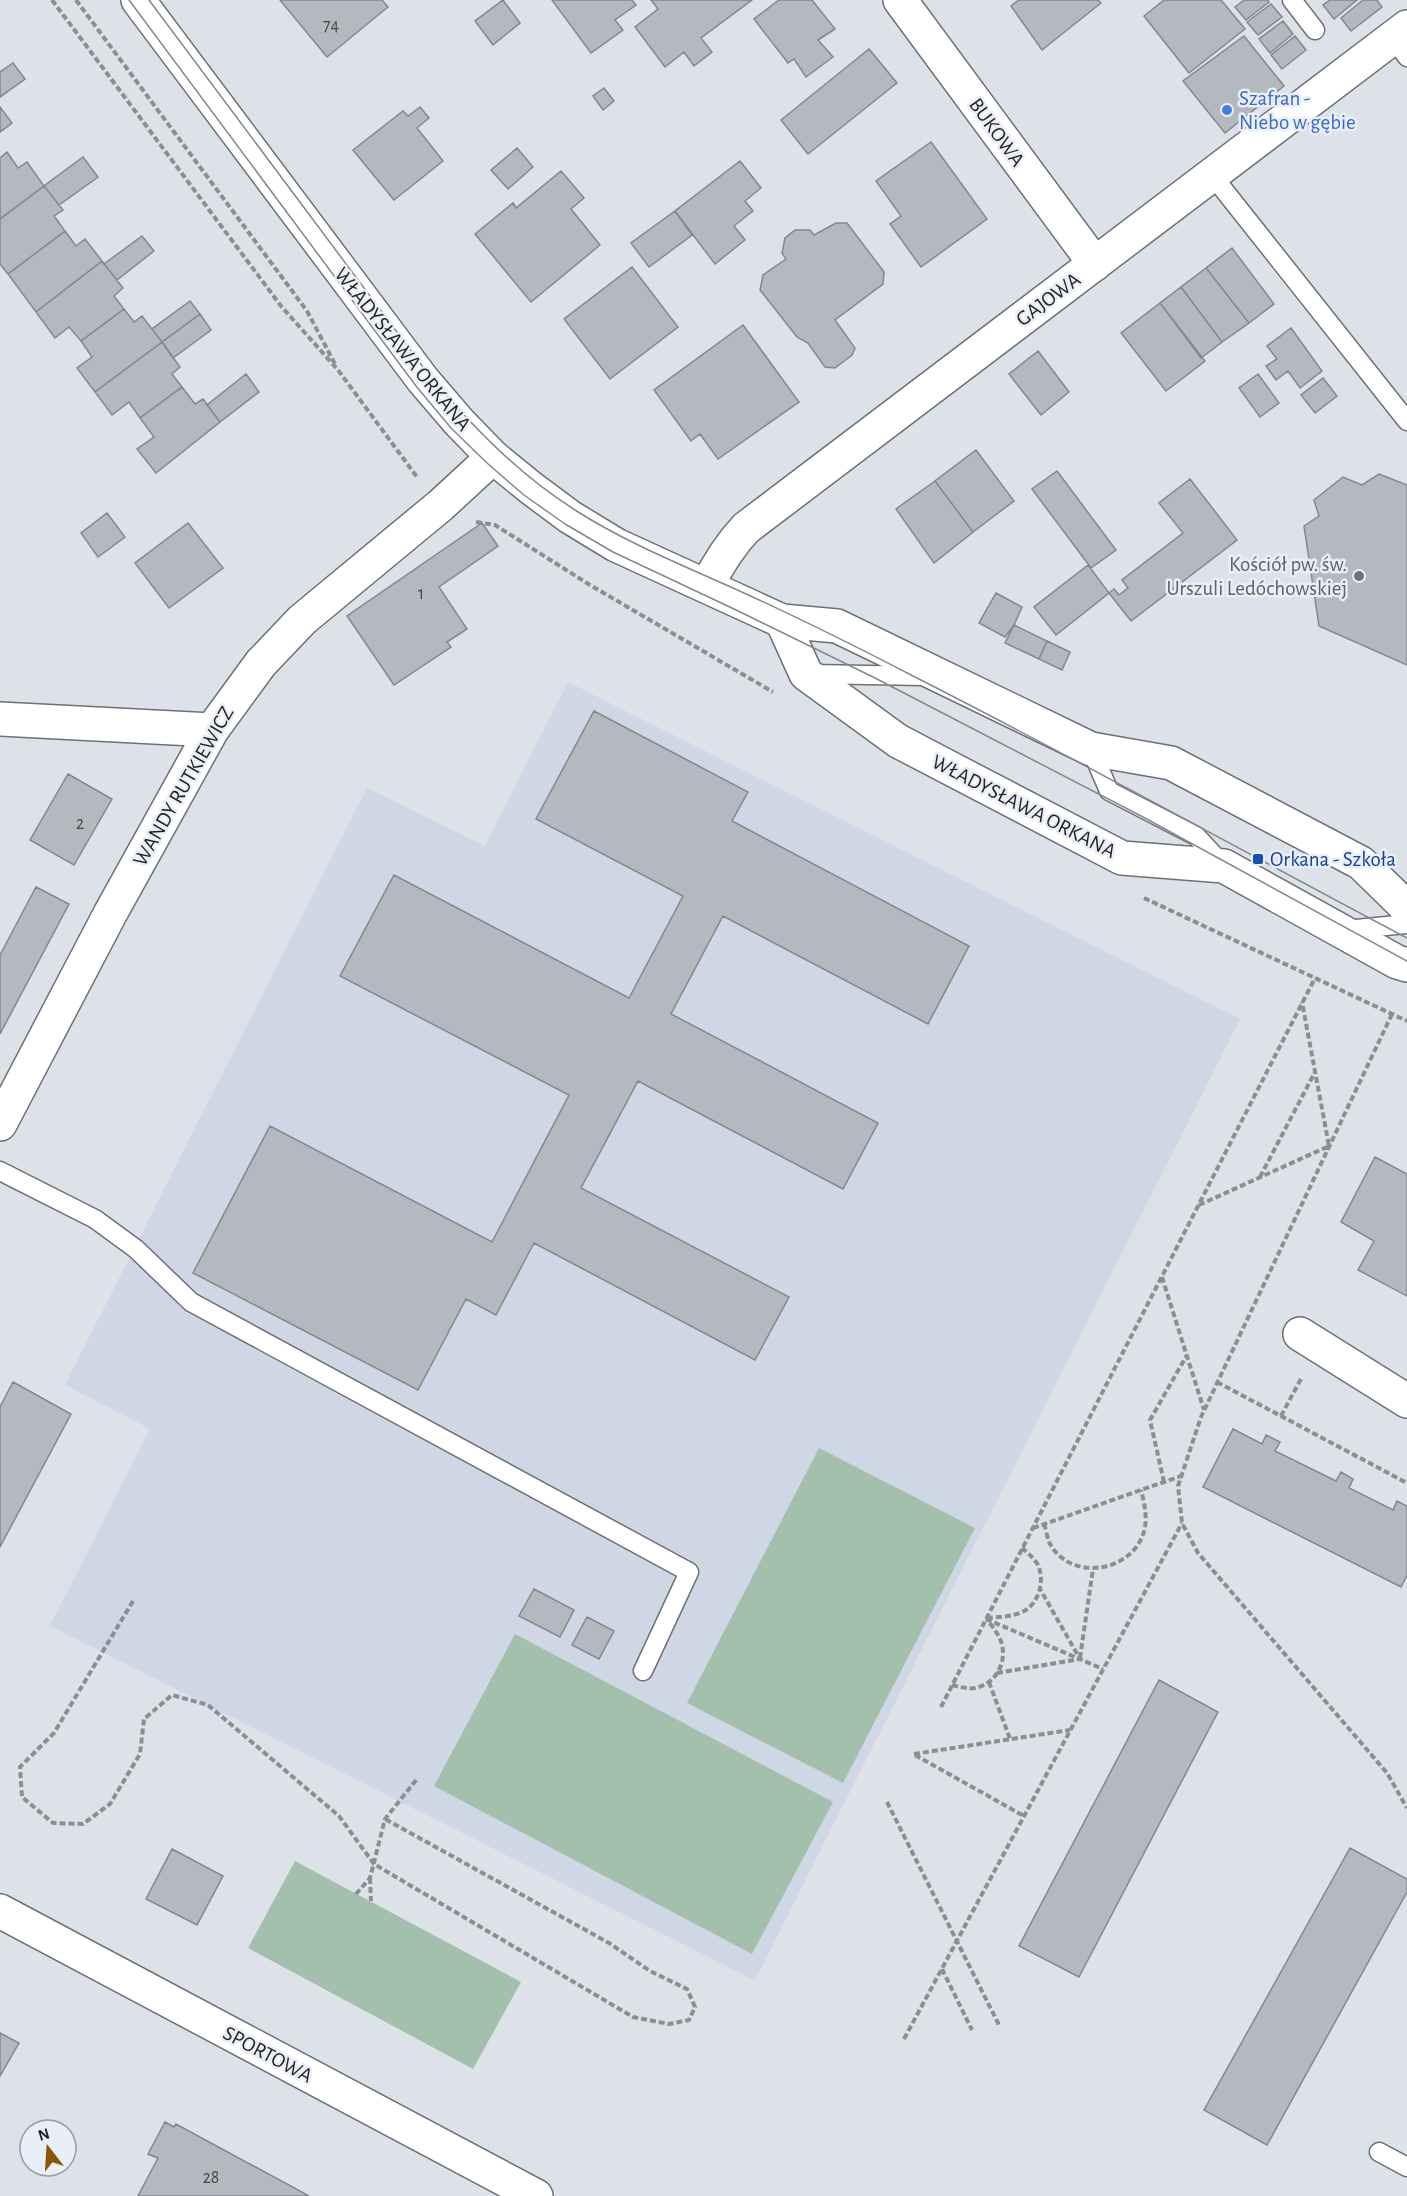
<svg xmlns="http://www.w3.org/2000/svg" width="1407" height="2196" font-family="'Alegreya Sans',sans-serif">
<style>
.built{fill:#cfd7e4}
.green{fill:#a3c0ad}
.building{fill:#b4b8bf;stroke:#84878e;stroke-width:1.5}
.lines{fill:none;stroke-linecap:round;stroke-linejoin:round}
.service-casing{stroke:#6d7076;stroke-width:21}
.minor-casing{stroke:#6d7076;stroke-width:36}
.tertiary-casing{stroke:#6d7076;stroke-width:36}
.path{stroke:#8b8e93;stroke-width:4;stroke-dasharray:6 3;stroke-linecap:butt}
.service{stroke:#fff;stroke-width:18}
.minor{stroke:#fff;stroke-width:33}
.tertiary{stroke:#fff;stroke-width:33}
.tram{stroke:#84878b;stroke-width:1.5}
.shop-dot{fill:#3f7fe0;stroke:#eaeef6;stroke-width:2}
.worship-dot{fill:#6b7280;stroke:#eaeef6;stroke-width:2}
.transit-dot{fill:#1a4fb4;stroke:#eaeef6;stroke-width:2}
.labels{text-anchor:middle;stroke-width:5;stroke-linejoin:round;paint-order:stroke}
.number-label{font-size:18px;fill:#44474a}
.shop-label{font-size:21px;fill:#366cbe;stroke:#eaeef6;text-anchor:start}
.street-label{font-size:21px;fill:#1f2123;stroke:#eaeef6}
.worship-label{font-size:21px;fill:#5b616d;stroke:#eaeef6;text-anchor:end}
.transit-label{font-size:21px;fill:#164399;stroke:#eaeef6;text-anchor:start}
</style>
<rect width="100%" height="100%" fill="#dde1e8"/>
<path class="built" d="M568,682L1240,1019L755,1980L50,1626L150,1429L65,1385L367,788L485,846Z"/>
<path class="green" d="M819,1448L975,1528L843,1783L687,1703Z
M515,1634L833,1802L752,1954L434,1786Z
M295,1861L521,1982L473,2069L248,1948Z"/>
<path class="building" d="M280,0H382L388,7L327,57Z
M503,0L520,23L493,45L475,21Z
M552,0H632L636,5L615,20L623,30L591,53Z
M651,0H752L701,38L712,52L694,66L684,52L665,67L635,27L658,9Z
M779,0H812L835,29L818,40L833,57L806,77L794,59L788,63L754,19Z
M1019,0H1098L1101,3L1042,50L1011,6Z
M1164,0H1221L1245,29L1189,73L1144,16Z
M1244,0H1268L1269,2L1246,20L1235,7Z
M1330,0H1357L1334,19L1323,5Z
M1363,0H1377L1382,7L1351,31L1341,18Z
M1271,4L1282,17L1258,35L1247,22Z
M1283,21L1293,34L1270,53L1259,39Z
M1244,36L1284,86L1225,133L1183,81Z
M1295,36L1306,50L1282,69L1271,55Z
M869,49L897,83L808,154L781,120Z
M13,63L25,79L0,97V72Z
M604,88L614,101L603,110L593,96Z
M0,107L12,123L0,132Z
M420,107L429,118L417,128L443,161L394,200L353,150L403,111L408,116Z
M931,142L987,219L921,267L890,224L901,216L876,181Z
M517,148L533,167L508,189L491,170Z
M7,152L18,168L27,162L44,186L0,219V158Z
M83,157L98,177L59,205L44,186Z
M740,161L761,188L745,201L753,211L734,226L745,240L715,264L675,211Z
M561,171L584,198L571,209L600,245L531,302L475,234L513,203L516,208Z
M44,186L63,210L54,216L65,231L8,274L0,264V219Z
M675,211L692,235L649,267L631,243Z
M836,223H847L884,272L883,284L835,320L855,348L852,355L835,368L825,367L808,343L797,337L760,290L763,275L786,259L782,253L785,238L795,230H810L814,235Z
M65,231L76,246L85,239L102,261L36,312L8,274Z
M142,236L154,251L117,280L104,264Z
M1232,248L1274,304L1249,323L1206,268Z
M102,261L123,288L114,296L124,309L81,341L69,327L55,338L36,312Z
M632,267L678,327L610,379L564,319Z
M1206,268L1249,323L1222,342L1181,287Z
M1181,287L1222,342L1201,358L1160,303Z
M190,301L200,314L162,342L152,329Z
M1160,303L1205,361L1166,391L1121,333Z
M124,309L134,322L142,316L162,342L95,392L77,368L92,357L81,341Z
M200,314L211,330L173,358L162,342Z
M743,325L799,402L718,459L700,434L691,441L654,390Z
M1291,328L1322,371L1300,388L1288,371L1276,380L1266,366L1277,359L1267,346Z
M162,342L180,367L172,374L182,387L140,418L129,402L112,415L95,392Z
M1038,351L1069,392L1041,415L1009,374Z
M246,374L259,392L220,422L207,405Z
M1258,374L1279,403L1260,417L1239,388Z
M1323,378L1337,396L1315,413L1301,395Z
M182,387L195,404L203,399L220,422L156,473L137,449L154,437L140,418Z
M976,450L1014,501L973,532L935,481Z
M1057,471L1116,550L1091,568L1032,489Z
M1379,474L1407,485V665L1319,626L1304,526L1319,516L1314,500L1343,477L1362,485Z
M1190,479L1237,540L1131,621L1109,593L1114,589L1119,595L1128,588L1122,580L1183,533L1159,503Z
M935,481L973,532L934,563L896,509Z
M107,513L125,537L98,557L81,533Z
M188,523L223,568L169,608L135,563Z
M482,523L498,546L439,587L467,629L447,642L451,647L394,685L347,616Z
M1088,565L1109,593L1056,635L1034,607Z
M996,593L1022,607L1014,625L1005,637L979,623Z
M1014,625L1047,641L1039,659L1005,643Z
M1047,641L1070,652L1062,670L1039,659Z
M594,711L748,792L732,821L969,946L928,1024L723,916L671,1014L878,1123L843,1189L638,1081L581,1188L789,1297L755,1360L534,1243L496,1315L466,1299L418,1390L193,1273L270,1126L492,1242L569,1095L340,976L394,875L629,998L683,896L536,819Z
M68,774L112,799L74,865L30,840Z
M36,887L69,904L0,1034V955Z
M1375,1157L1407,1174V1296L1358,1270L1374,1241L1341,1222Z
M13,1382L71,1414L0,1547V1407Z
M1233,1429L1262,1444L1266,1435L1280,1442L1275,1451L1336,1481L1341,1472L1353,1479L1349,1488L1393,1510L1397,1501L1407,1506V1575L1401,1587L1203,1487Z
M534,1589L574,1610L560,1637L519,1616Z
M587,1617L614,1631L599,1659L572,1645Z
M1159,1680L1218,1712L1079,1977L1019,1946Z
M1350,1848L1407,1879V1892L1267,2145L1204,2110Z
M172,1849L223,1876L197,1925L146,1899Z
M0,2033L19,2043L0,2076Z
M165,2122L174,2127L176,2124L309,2196H138L158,2158L148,2154Z"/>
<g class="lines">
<defs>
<path id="service" d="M1292,0L1315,30
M1393,38L1407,57
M1212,175L1407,421
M811,674L924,676
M1091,749L1109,791L1196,836L1224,866
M1346,930L1407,924
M0,1171L95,1219L136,1249L191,1302L689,1572L643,1671
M1379,2152L1407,2167"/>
<path id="minor" d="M900,0L1095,264
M707,586C718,564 729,546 746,528L1407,27
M0,719L212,730
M0,1124L110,914L212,730L261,663L302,620L441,505L493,457
M1300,1334L1407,1401
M0,1911L536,2196"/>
<path id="tertiary" d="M138,0L423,380L459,422L493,457L531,488L570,517L616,545L782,621L837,626L1091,749L1171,763L1361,863L1407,908
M782,621L806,674L898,741L1122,858L1224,866L1397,962L1407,965"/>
</defs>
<use href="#service" class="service-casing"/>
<use href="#minor" class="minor-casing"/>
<use href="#tertiary" class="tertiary-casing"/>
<path class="path" d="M52,0L281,306L338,370L417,477
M76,0L307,311L335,364
M476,522L495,525L590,585L773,692
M1144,898L1407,1021
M1392,1014L1201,1417L1178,1486L1182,1523L1198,1553L1387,1773L1407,1808
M1260,1177L1315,1072
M1199,1205L1329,1146L1302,1002
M1162,1277L1204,1410
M1217,1382L1407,1483
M1281,1416L1302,1377
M1164,1482L1150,1420L1187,1355
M1044,1524C1046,1529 1047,1537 1049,1542C1070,1584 1137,1572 1145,1527C1147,1514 1144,1502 1141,1490
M1033,1528L1181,1476
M133,1601L54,1733L20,1767L22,1797L53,1823L83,1824L110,1804L140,1754L144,1719L172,1695L208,1705L339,1816L374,1864L633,2017L669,2024L689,2020L695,2007L687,1989L650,1971L609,1943L385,1819
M987,1618C999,1617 1013,1617 1024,1611C1039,1603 1045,1581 1038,1565C1034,1558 1028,1553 1022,1548
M986,1619L1103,1669
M1080,1658L1093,1569
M997,1673L1080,1659L1040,1589
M989,1682L1010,1739
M952,1685C960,1687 967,1689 975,1688C997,1684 1009,1659 1000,1639C997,1632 991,1625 987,1619
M941,1707L1315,978
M914,1754L1070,1730
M915,1755L1024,1816
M887,1802L1000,2027
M370,1878L371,1901
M356,1894L370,1878L385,1819L417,1779
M942,1969L972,2030
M904,2039L1182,1523"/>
<use href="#service" class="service"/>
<use href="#minor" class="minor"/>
<use href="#tertiary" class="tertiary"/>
<path class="tram" d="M129,0L416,386L451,428L487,463L524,495L565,524L613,552L734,609L875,678L1143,817L1407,961
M149,0L429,375C472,426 518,474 575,510C628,544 687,567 744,593C801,619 857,647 913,676C1079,760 1242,851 1407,938"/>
</g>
<circle class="shop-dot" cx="1227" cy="110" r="6"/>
<circle class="worship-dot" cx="1359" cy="576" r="6"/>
<rect class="transit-dot" x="1252" y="853" width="12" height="12" rx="3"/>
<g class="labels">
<g class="number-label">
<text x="331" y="31">74</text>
<text x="421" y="599">1</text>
<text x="80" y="829">2</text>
<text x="211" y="2183">28</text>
</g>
<g class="shop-label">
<text x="1239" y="105">Szafran -<tspan x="1239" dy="24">Niebo w gębie</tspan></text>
</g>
<g class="street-label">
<text transform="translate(997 132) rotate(54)" y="7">BUKOWA</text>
<text transform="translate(1048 299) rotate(-37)" y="7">GAJOWA</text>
<text transform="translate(403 349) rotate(51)" y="7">WŁADYSŁAWA ORKANA</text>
<text transform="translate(183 786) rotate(-60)" y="7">WANDY RUTKIEWICZ</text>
<text transform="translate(1024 806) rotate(27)" y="7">WŁADYSŁAWA ORKANA</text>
<text transform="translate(268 2054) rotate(28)" y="7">SPORTOWA</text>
</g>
<g class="worship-label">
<text x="1347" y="571">Kościół pw. św.<tspan x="1347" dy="24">Urszuli Ledóchowskiej</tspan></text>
</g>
<g class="transit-label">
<text x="1270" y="866">Orkana - Szkoła</text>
</g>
</g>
<g transform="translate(48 2148) rotate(343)"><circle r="28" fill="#eaeef6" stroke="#999ca2" stroke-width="1.5"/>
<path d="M0-4.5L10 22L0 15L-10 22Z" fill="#8b5605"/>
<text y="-9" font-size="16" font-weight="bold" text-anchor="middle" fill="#1f2123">N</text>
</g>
</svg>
